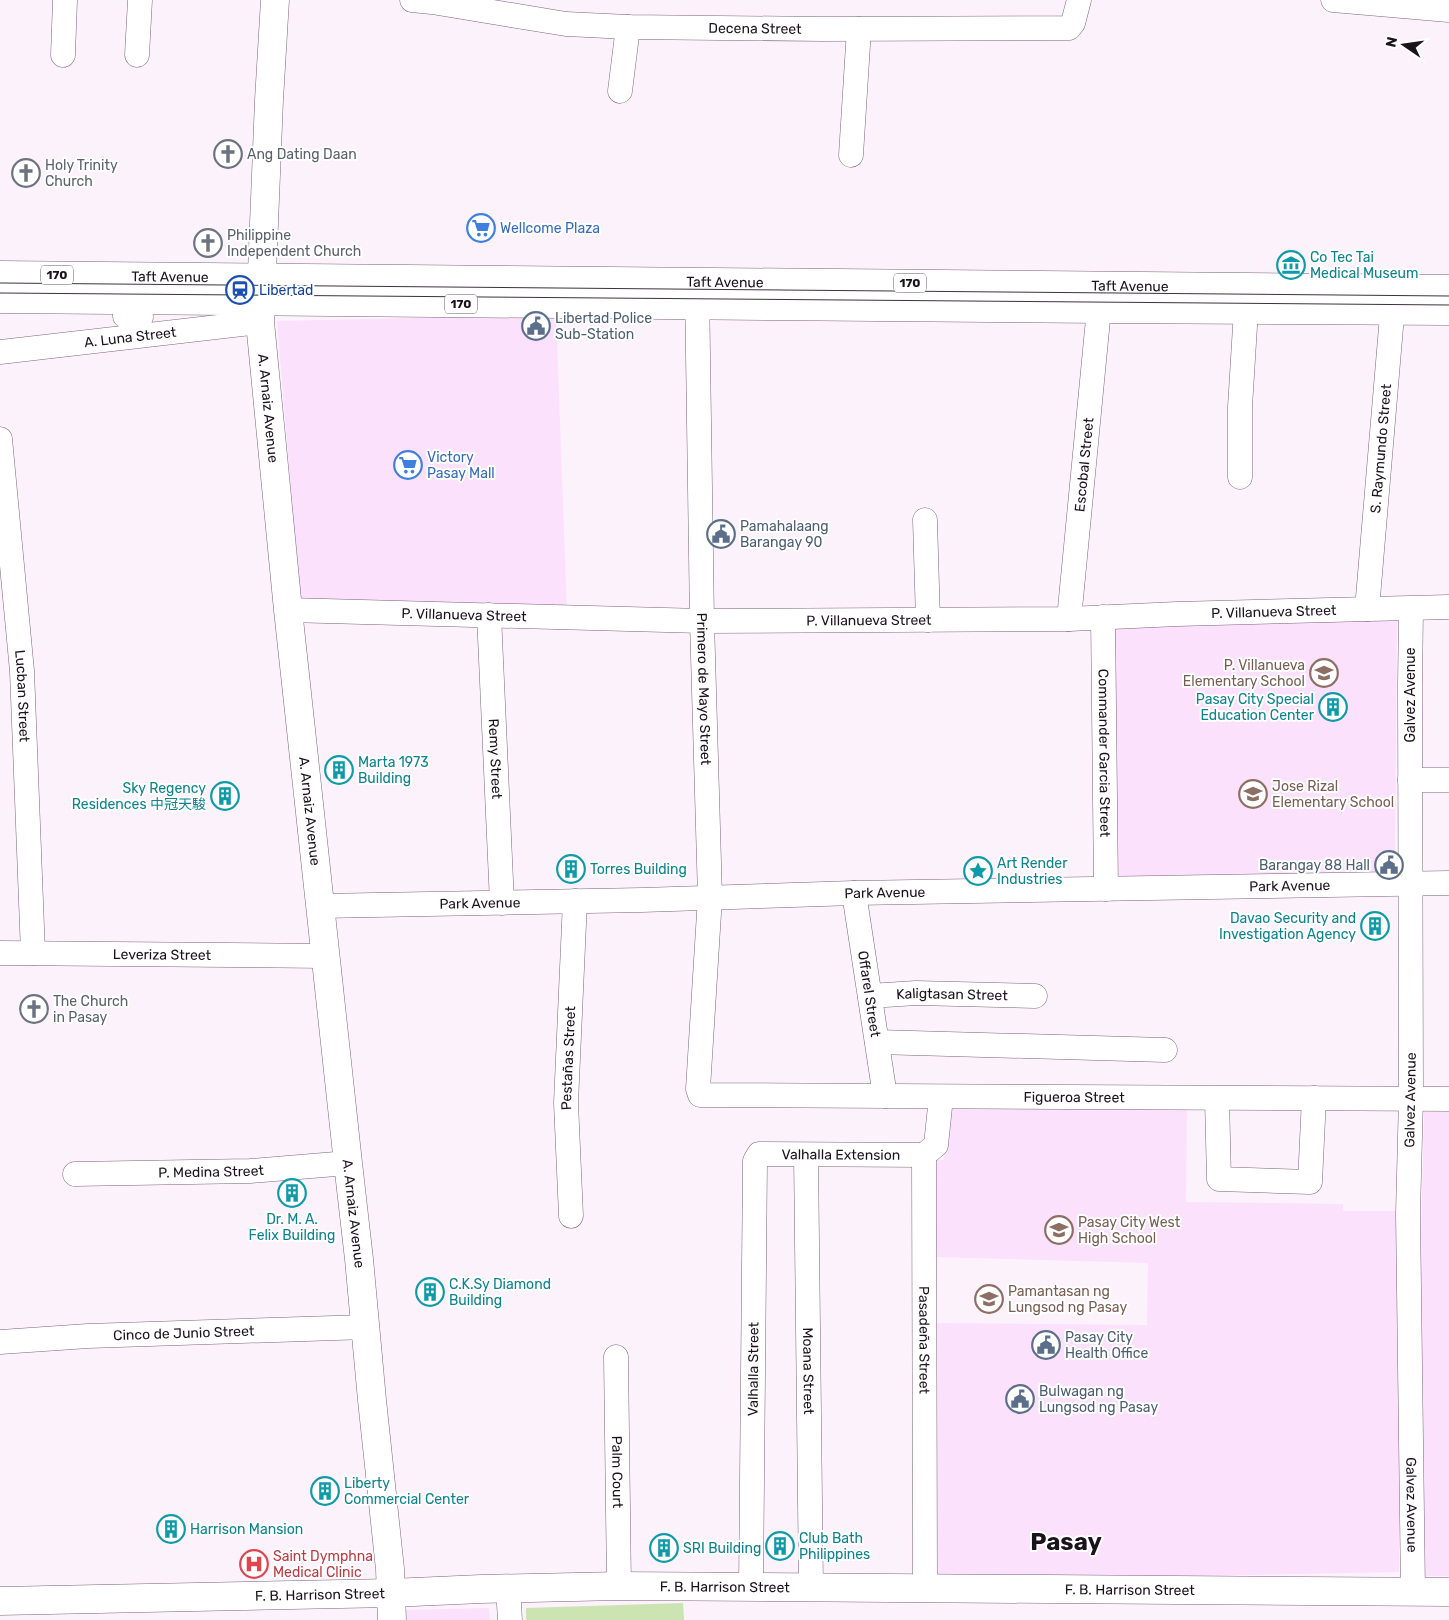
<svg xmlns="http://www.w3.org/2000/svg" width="1449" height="1620" font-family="Rubik,'Noto Sans SC',sans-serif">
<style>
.built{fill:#fbe1fb}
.green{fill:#cce4b1}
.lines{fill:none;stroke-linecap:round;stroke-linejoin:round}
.minor-casing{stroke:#7b647c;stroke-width:25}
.major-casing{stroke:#7b647c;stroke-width:29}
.minor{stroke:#fff;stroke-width:24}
.major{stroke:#fff;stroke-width:28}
.tram{stroke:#3b333c;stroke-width:1}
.labels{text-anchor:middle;stroke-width:4;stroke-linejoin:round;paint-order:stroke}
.shield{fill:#fff;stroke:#5f5a60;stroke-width:1}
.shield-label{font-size:12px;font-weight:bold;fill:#1b131c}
.street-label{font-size:14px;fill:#1b131c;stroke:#fff}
.worship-label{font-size:14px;fill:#5b616d;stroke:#fff;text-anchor:start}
.shop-label{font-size:14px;fill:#366cbe;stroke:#fff;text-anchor:start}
.culture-label{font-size:14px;fill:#0d838f;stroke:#fff;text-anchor:start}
.transit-label{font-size:14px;fill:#164399;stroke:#fff;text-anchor:start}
.service-label{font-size:14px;fill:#4e5e75;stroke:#fff;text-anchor:start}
.education-label{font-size:14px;fill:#785e54;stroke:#fff;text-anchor:start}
.health-label{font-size:14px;fill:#be3a42;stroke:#fff;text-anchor:start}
.town-label{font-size:24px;font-weight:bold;fill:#1b131c;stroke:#fff}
</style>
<rect width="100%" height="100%" fill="#fcf2fc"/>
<path class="built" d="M556,315L567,613L301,611L277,321Z
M1397,611L1395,859H1383V872L1111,879L1110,624Z
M947,1101H1187L1186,1202L1343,1204V1211H1400L1399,1572L1199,1576L936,1575V1323L1147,1325L1148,1263L933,1257L930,1160H944Z
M1424,1112H1449V1576H1419L1421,1243Z
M489,1608L490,1620H405L404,1610Z"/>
<path class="green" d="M683,1603L684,1620H526V1608Z"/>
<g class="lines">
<defs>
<g id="minor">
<path id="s1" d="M412,0L432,2L566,24L628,27L823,29L1069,28L1073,23L1079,0"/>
<path d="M1333,0L1449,10"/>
<path d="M63,55L65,0"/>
<path d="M137,55L140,0"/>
<path d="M620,91L628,27"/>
<path d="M851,155L859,29"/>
<path id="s2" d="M697,288L702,621L710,897L698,1089L700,1095L1449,1099"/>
<path d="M125,300V316L141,317"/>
<path id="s3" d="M0,352L260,322"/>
<path id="s4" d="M0,439L22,671L33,953"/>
<path d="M1240,477V407L1246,310"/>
<path d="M925,520L928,620"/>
<path id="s5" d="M1367,609L1394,292"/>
<path id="s6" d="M1411,609L1410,686L1411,1098L1408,1213L1413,1591"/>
<path id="s7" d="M288,610L702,621L1069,619L1177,614L1449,607"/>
<path id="s8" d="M489,615L502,903"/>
<path id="s9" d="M1103,617L1106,889"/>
<path id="s10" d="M1069,619L1099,309"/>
<path d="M1410,780H1449"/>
<path id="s11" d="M854,893L885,1096"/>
<path id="s12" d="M320,906L642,900L854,893L1449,883"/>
<path id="s13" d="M0,953L326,956"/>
<path id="s14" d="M870,996L916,993L1035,996"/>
<path d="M877,1042L1165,1050"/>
<path d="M1217,1099L1219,1179L1310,1182L1314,1098"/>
<path id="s15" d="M806,1155L811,1587"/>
<path id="s16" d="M924,1155L925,1588"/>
<path d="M924,1155L936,1145L941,1097"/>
<path id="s17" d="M75,1174L250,1171L348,1163"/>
<path id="s18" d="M571,1216L566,1103L575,901"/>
<path id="s19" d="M0,1342L88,1336L366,1327"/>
<path id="s20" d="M616,1357L619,1586"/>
<path id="s21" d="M751,1587L755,1161L759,1154L924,1155"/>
<path d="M508,1588L510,1620"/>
</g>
<g id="major">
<path id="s22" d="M275,0L269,100L260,322L288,610L348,1163L359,1259L372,1400L390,1569L392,1620"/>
<path id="s23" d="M0,275L1449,289"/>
<path d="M0,299L1099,309L1449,311"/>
<path id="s24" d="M0,1601L391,1593L481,1589L619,1586L1449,1592"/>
</g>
</defs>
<use href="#minor" class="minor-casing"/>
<use href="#major" class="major-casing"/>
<use href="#minor" class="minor"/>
<use href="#major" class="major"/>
<path class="tram" d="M0,283L1449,296
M0,293L1449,305"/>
</g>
<defs>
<symbol id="church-ring" viewBox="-11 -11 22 22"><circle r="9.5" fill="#fff" stroke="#6b7280" stroke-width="1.5"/><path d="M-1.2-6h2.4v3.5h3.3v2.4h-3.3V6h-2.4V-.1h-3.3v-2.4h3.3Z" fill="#6b7280"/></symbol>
<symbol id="supermarket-ring" viewBox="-11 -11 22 22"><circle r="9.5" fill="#fff" stroke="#3f7fe0" stroke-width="1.5"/><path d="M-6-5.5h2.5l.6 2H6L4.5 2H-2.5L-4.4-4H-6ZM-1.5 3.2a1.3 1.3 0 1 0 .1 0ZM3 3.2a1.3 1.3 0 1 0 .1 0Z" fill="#3f7fe0"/></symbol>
<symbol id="museum-ring" viewBox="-11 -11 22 22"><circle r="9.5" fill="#fff" stroke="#0f9aa8" stroke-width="1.5"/><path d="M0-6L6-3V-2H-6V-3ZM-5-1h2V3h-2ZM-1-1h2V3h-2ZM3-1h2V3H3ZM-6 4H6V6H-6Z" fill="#0f9aa8"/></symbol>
<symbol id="station-ring" viewBox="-11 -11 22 22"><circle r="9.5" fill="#fff" stroke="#1a4fb4" stroke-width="1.5"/><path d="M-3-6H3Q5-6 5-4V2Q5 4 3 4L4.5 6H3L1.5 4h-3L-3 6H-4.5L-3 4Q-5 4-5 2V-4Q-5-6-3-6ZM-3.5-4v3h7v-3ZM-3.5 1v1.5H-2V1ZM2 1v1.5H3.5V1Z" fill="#1a4fb4"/></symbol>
<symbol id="civic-ring" viewBox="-11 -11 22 22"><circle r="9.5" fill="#fff" stroke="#5c6f8a" stroke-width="1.5"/><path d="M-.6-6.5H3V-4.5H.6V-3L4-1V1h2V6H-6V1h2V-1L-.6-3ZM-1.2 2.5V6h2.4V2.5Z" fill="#5c6f8a"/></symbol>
<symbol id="school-ring" viewBox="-11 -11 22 22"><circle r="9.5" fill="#fff" stroke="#8d6e63" stroke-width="1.5"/><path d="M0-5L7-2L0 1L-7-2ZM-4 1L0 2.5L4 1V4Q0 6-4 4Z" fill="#8d6e63"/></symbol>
<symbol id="building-ring" viewBox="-11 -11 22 22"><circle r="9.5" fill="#fff" stroke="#0f9aa8" stroke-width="1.5"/><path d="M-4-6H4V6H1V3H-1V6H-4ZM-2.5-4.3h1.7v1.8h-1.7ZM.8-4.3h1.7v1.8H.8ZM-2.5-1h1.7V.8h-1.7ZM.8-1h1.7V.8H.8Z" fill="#0f9aa8"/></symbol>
<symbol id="sight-ring" viewBox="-11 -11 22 22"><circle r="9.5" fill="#fff" stroke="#0f9aa8" stroke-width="1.5"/><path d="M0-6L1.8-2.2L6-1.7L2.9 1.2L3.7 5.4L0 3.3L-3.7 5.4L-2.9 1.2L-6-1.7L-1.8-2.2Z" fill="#0f9aa8"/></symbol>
<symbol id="university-ring" viewBox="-11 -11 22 22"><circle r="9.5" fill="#fff" stroke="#8d6e63" stroke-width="1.5"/><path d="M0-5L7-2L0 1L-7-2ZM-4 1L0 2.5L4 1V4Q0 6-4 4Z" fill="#8d6e63"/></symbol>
<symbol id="hospital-ring" viewBox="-11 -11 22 22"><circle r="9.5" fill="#fff" stroke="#e0444e" stroke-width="1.5"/><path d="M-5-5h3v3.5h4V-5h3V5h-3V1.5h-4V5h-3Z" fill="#e0444e"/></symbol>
</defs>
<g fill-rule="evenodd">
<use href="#church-ring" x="212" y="138" width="32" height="32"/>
<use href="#church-ring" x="10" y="157" width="32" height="32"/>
<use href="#supermarket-ring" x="465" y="212" width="32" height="32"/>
<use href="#church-ring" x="192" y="227" width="32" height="32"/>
<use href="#museum-ring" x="1275" y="249" width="32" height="32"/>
<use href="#station-ring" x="224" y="274" width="32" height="32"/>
<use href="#civic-ring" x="520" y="310" width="32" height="32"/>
<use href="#supermarket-ring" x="392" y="449" width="32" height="32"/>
<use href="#civic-ring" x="705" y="518" width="32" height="32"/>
<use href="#school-ring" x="1308" y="657" width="32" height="32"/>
<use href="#building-ring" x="1317" y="691" width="32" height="32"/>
<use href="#building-ring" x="323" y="754" width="32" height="32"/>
<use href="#school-ring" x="1237" y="778" width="32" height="32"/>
<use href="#building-ring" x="209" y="780" width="32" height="32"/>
<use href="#civic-ring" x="1373" y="849" width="32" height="32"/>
<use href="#building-ring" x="555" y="853" width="32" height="32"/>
<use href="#sight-ring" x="962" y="855" width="32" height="32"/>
<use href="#building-ring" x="1359" y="910" width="32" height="32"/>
<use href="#church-ring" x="18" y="993" width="32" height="32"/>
<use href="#building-ring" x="276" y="1177" width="32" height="32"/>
<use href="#school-ring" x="1043" y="1214" width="32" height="32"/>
<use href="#building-ring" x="414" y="1276" width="32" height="32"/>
<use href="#university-ring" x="973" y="1283" width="32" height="32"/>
<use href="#civic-ring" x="1030" y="1329" width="32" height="32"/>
<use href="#civic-ring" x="1004" y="1383" width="32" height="32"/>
<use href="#building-ring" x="309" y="1475" width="32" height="32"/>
<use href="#building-ring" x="155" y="1513" width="32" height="32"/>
<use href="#building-ring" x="764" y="1530" width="32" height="32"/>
<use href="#building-ring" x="648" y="1532" width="32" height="32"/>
<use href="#hospital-ring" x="238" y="1548" width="32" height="32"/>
</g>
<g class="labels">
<g class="shield">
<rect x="41" y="265.5" width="32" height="19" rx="4"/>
<rect x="894" y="273.5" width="32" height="19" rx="4"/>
<rect x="445" y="294.5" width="32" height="19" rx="4"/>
</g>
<g class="shield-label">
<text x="57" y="279">170</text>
<text x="910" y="287">170</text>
<text x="461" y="308">170</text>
</g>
<g class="street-label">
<text dy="5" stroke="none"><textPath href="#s1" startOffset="345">Decena Street</textPath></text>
<text dy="5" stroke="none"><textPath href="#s23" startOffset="170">Taft Avenue</textPath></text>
<text dy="5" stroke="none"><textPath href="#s23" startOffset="725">Taft Avenue</textPath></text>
<text dy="5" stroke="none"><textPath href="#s23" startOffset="1130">Taft Avenue</textPath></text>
<text dy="5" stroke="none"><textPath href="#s3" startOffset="131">A. Luna Street</textPath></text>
<text dy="5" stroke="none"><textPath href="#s22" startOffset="409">A. Arnaiz Avenue</textPath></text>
<text dy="5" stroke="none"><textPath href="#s5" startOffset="161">S. Raymundo Street</textPath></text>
<text dy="5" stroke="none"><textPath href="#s10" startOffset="155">Escobal Street</textPath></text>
<text dy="5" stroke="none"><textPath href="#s7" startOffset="986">P. Villanueva Street</textPath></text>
<text dy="5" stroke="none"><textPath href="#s7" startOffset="176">P. Villanueva Street</textPath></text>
<text dy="5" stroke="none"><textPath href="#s7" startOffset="581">P. Villanueva Street</textPath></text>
<text dy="5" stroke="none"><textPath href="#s2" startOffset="401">Primero de Mayo Street</textPath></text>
<text transform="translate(1410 695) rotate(-90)" y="5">Galvez Avenue</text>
<text dy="5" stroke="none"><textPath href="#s4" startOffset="258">Lucban Street</textPath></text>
<text dy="5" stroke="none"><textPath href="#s9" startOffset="136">Commander Garcia Street</textPath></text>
<text dy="5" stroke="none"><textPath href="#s8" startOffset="144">Remy Street</textPath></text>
<text dy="5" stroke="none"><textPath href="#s22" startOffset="814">A. Arnaiz Avenue</textPath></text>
<text dy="5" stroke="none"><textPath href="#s12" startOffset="970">Park Avenue</textPath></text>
<text dy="5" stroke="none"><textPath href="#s12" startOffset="565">Park Avenue</textPath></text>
<text dy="5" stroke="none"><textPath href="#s12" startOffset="160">Park Avenue</textPath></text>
<text dy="5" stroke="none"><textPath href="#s13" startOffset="162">Leveriza Street</textPath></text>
<text dy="5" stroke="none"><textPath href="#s11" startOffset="102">Offarel Street</textPath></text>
<text dy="5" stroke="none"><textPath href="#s14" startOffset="82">Kaligtasan Street</textPath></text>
<text dy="5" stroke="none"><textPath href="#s18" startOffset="158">Pestañas Street</textPath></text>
<text dy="5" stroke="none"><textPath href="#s2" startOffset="1182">Figueroa Street</textPath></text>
<text transform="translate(1410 1100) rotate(-89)" y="5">Galvez Avenue</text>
<text dy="5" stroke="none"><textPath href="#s21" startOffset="516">Valhalla Extension</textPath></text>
<text dy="5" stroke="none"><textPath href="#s17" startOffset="136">P. Medina Street</textPath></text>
<text dy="5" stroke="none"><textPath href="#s22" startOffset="1219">A. Arnaiz Avenue</textPath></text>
<text dy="5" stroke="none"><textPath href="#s19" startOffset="184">Cinco de Junio Street</textPath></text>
<text dy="5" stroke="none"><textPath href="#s16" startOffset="185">Pasadeña Street</textPath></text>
<text dy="5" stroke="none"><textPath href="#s21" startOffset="218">Valhalla Street</textPath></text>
<text dy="5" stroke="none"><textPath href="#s15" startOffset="216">Moana Street</textPath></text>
<text dy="5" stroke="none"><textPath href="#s20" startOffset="115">Palm Court</textPath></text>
<text dy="5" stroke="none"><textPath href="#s6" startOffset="896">Galvez Avenue</textPath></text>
<text dy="5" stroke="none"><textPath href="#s24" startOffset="725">F. B. Harrison Street</textPath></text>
<text dy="5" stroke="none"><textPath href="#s24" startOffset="1130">F. B. Harrison Street</textPath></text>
<text dy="5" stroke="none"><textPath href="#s24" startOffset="320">F. B. Harrison Street</textPath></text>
</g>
<g class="worship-label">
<text x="247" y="159">Ang Dating Daan</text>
<text x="45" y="170">Holy Trinity<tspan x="45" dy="16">Church</tspan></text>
<text x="227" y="240">Philippine<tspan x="227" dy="16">Independent Church</tspan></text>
<text x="53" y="1006">The Church<tspan x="53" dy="16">in Pasay</tspan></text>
</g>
<g class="shop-label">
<text x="500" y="233">Wellcome Plaza</text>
<text x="427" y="462">Victory<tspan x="427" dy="16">Pasay Mall</tspan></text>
</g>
<g class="culture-label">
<text x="1310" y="262">Co Tec Tai<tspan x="1310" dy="16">Medical Museum</tspan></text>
<text x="1314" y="704" text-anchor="end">Pasay City Special<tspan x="1314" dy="16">Education Center</tspan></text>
<text x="358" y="767">Marta 1973<tspan x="358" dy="16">Building</tspan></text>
<text x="206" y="793" text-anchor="end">Sky Regency<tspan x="206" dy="16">Residences 中冠天駿</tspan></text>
<text x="997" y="868">Art Render<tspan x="997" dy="16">Industries</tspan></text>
<text x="590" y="874">Torres Building</text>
<text x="1356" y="923" text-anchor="end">Davao Security and<tspan x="1356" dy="16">Investigation Agency</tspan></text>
<text x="292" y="1224" text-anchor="middle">Dr. M. A.<tspan x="292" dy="16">Felix Building</tspan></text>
<text x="449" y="1289">C.K.Sy Diamond<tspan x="449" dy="16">Building</tspan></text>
<text x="344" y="1488">Liberty<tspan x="344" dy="16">Commercial Center</tspan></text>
<text x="190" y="1534">Harrison Mansion</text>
<text x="799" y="1543">Club Bath<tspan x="799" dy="16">Philippines</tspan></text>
<text x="683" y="1553">SRI Building</text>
</g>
<g class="transit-label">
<text x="259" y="295">Libertad</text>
</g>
<g class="service-label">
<text x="555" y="323">Libertad Police<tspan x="555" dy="16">Sub-Station</tspan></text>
<text x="740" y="531">Pamahalaang<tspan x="740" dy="16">Barangay 90</tspan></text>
<text x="1370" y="870" text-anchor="end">Barangay 88 Hall</text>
<text x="1065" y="1342">Pasay City<tspan x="1065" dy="16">Health Office</tspan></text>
<text x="1039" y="1396">Bulwagan ng<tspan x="1039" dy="16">Lungsod ng Pasay</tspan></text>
</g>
<g class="education-label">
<text x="1305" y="670" text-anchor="end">P. Villanueva<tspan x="1305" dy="16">Elementary School</tspan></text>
<text x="1272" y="791">Jose Rizal<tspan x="1272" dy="16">Elementary School</tspan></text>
<text x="1078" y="1227">Pasay City West<tspan x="1078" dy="16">High School</tspan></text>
<text x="1008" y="1296">Pamantasan ng<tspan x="1008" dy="16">Lungsod ng Pasay</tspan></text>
</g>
<g class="health-label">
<text x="273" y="1561">Saint Dymphna<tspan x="273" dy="16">Medical Clinic</tspan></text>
</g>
<g class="town-label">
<text x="1066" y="1550">Pasay</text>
</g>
</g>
<g transform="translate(1404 45) rotate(283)" stroke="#ffffff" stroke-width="4" paint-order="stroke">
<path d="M0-4L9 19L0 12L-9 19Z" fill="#1b131c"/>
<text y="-8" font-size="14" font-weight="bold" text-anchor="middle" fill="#1b131c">N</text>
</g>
</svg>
